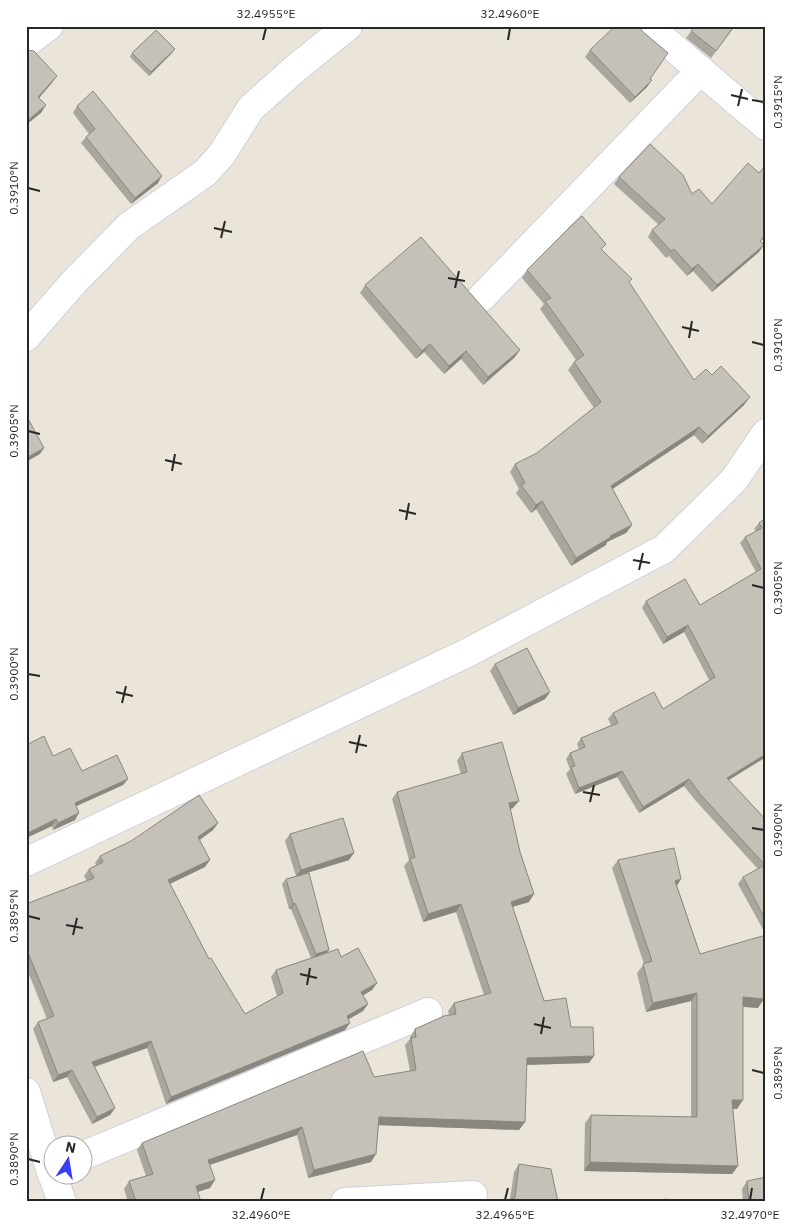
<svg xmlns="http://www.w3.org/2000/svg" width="792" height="1228" font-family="'IBM Plex Sans',sans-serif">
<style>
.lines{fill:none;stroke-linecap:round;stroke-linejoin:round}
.minor-casing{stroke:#cecee0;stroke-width:30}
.minor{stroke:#fff;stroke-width:28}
.wall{fill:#a9a69e}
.shaded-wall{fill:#8a8781}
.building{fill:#c5c1b8;stroke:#8a8781}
.ticks{fill:none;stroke:#272727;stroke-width:2}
.neatline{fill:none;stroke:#272727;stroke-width:2}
.ticks-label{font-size:12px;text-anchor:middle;fill:#272727}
</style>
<rect width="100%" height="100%" fill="#eae5d8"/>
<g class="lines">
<defs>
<path id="minor" d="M648,26L766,126
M26,43L49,26
M481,298L701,70
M26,337L74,282L129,226L205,173L222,154L251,108L296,68L348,26
M26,862L467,653L664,549L734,480L766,433
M26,1092L52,1175
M82,1156L428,1012
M53,1176L62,1202
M345,1202L473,1195"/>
</defs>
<use href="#minor" class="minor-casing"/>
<use href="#minor" class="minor"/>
</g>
<path class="wall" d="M695,26H735L711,58L686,38Z
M590,50L650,79L647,87L630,103L585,57Z
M132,53H172L149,76L130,57Z
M77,106L158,183L131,204L81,143L86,137L89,134L73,113Z
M766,165V236L761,241L759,252L712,292L693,271L687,276L669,256L666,258L648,237L652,230L659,225L614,184L619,177L692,194L712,204L759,173Z
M602,250L629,283L694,380L744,405L702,444L694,435L612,489L632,525L626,533L607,542L606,545L571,566L536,509L531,513L516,493L519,489L510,472L515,464L537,453L594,408L568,370L574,362L576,360L540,309L544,304L522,278L527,270Z
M365,285L520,350L514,358L483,385L461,359L444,374L424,352L416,359L360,293Z
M766,518V757L729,780L766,820V982L758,1008L743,1007L737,1109H733L738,1166L732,1174L584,1171L585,1123L591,1115L691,1117V1001L646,1012L637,973L644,964L612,868L618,860L681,879L677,886L700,954L766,935L738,884L743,877L758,869L695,800L684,786L639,813L617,777L575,794L566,774L570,769L566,759L570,753L579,749L577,744L581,738L611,725L608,719L613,713L663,709L709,680L684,632L663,644L642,608L646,601L700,605L756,572L740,543L745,537L756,531L754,529L759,523Z
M495,664L550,692L545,699L513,715L490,671Z
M26,745L53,756L82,771L128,779L123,785L76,806L75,820L53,830L52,826L26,838Z
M462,753L513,808L510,809L529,902L512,907L544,1001L571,1027L589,1063L526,1065L525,1122L519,1130L379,1125L371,1162L308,1178L297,1135L210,1165V1188L197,1192L201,1202H128L124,1189L129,1181L146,1176L137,1150L142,1143L374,1077L410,1071L405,1045L410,1039V1037L415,1029L449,1015L448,1011L454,1003L484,995L456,912L423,922L404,866L409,860L392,799L397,792L461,774L457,761Z
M218,823L213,830L200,840L205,867L170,884L209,959L245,1014L277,996L271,977L276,970L311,958L291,909H289L282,884L286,879L296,876L285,841L290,834L349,860L301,875L327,953L341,957L377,983L372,990L363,995L368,1004L363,1011L349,1019L345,1030L166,1104L147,1048L95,1067L115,1108L110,1115L92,1124L67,1077L53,1082L33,1029L38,1022L47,1019L26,967V904L87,881L84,876L89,869L96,865L95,863L100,856Z
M766,1114V1134L764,1116Z
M519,1164L558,1202L510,1199L514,1172Z
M747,1181L766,1202H743L742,1189Z"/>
<path class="shaded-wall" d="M175,49L172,53L149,76L151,72Z
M57,76L52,83L33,105L38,97Z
M652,80L647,87L630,103L635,97Z
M46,105L41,113L26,125V122Z
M162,176L158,183L131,204L135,198Z
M764,245L759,252L712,292L717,285Z
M698,264L693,271L687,276L692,269Z
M430,344L424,352L416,359L422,351Z
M520,350L514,358L483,385L488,377Z
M466,351L461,359L444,374L449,366Z
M750,397L744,405L702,444L708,436Z
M699,427L694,435L605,494L611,486Z
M44,448L40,454L26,462V458Z
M542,501L536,509L531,513L536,505Z
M632,525L626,533L607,542L606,545L571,566L576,558L610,536Z
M688,625L684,632L663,644L667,637Z
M550,692L545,699L513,715L518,708Z
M766,754V757L722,784L727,778Z
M622,771L617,777L575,794L579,788Z
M128,779L123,785L70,809L75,803Z
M689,779L684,786L639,813L643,807Z
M519,801L513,808L504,811L509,803Z
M79,813L75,820L53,830L58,823Z
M56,819L52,826L26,838V834Z
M218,823L213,830L193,844L198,837Z
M354,853L349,860L296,876L301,870Z
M210,860L205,867L163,887L168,880Z
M681,879L675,888V881Z
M534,894L529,902L505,909L511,902Z
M295,903L291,909H289L293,904Z
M461,904L456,912L423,922L428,914Z
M329,950L325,955L312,959L316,954Z
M377,983L372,990L357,999L361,992Z
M697,993L691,1001L646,1012L653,1003Z
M743,997L764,999L758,1008L737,1006Z
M368,1004L363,1011L342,1023L347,1016Z
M350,1023L345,1030L166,1104L171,1097Z
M151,1041L147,1048L87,1069L92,1062Z
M594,1056L589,1063L521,1065L527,1058Z
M72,1070L67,1077L53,1082L58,1075Z
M732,1100H743L737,1109H726Z
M115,1108L110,1115L92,1124L97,1117Z
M379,1117L525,1122L519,1130L374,1125Z
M302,1127L297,1135L203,1167L208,1160Z
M376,1154L371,1162L308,1178L314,1170Z
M590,1162L738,1166L732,1174L584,1171Z
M215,1180L210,1188L191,1194L196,1186Z"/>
<path class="building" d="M615,26H639L642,31L668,53L650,79L652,80L635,97L590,50Z
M695,26H734L716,51L691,31Z
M156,30L175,49L151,72L132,53Z
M26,50L34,51L57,76L38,97L46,105L26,122Z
M93,91L162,176L135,198L86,137L95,129L77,106Z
M650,144L683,175L692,194L699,189L712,204L748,163L759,173L766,165V234L760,241L764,245L717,285L698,264L692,269L674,249L671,251L652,230L665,219L619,177Z
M582,216L606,244L601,249L632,279L629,282L694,380L706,369L712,375L721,366L750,397L708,436L699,427L611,486L632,525L610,536L611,537L576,558L542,501L536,505L521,485L525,483L515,464L537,453L601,402L574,362L584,355L545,301L551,298L527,270L570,227Z
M421,237L520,350L488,377L466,351L449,366L430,344L422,351L365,285Z
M26,415L44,448L26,458Z
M766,518V754L727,778L766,820V921L743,877L765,865L700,794L689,779L643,807L622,771L579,788L571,767L575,766L570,753L585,747L581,738L618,723L613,713L654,692L663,709L715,677L688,625L667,637L646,601L685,579L700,605L761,569L745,537L762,528L759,523Z
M527,648L550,692L518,708L495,664Z
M44,736L53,756L70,748L82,771L117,755L128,779L75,803L79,813L58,823L56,819L26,834V745Z
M502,742L519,801L509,803L520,852L534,894L511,902L544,1001L566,998L571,1027H593L594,1056L527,1058L525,1122L379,1117L376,1154L314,1170L302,1127L208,1160L215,1180L196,1186L201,1202H136L129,1181L153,1174L142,1143L363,1051L374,1077L416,1070L411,1038L416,1037L415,1029L444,1016L456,1014L454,1003L491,993L461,904L428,914L410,859L415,857L397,792L467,772L462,753Z
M199,795L218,823L198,837L210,860L168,880L209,959L211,958L245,1014L283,993L276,970L338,949L341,957L358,948L377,983L361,992L368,1004L347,1016L350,1023L171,1097L151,1041L92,1062L115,1108L97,1117L72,1070L58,1075L38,1022L54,1016L26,948V904L94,878L89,869L103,862L100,856L131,841Z
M343,818L354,853L301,870L290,834Z
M674,848L681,879L675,881L700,954L766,935V982L764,999L743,997V1100H732L738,1166L590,1162L591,1115L697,1117V993L653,1003L643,964L652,961L618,860Z
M309,873L329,950L316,954L295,903L293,904L286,879Z
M519,1164L551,1169L558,1202H499L515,1198Z
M766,1177V1202H749L747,1181Z
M666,1199V1202H653Z"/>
<path class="ticks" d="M263,40L266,28M508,40L510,28M731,95L748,99M752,100L764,102M738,106L742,89M28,188L40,191M214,228L232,232M221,238L225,221M448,278L465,281M455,288L459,271M682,327L699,331M689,338L692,321M752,342L764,345M28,431L40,434M165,460L182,464M172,471L175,454M399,510L416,514M406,520L409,503M633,560L650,563M639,570L643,553M752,585L764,588M28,674L40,676M116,692L133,696M122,703L126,686M349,742L367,746M356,753L360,735M583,792L600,795M590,802L594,785M752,828L764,830M28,916L40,919M66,925L83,928M73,935L77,918M300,974L317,978M307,985L310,968M534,1024L551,1028M541,1034L544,1017M752,1070L764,1073M28,1159L40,1162M261,1200L264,1188M505,1200L508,1188M750,1200L752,1188"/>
<rect width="792" height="1228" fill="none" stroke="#ffffff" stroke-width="55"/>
<g transform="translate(68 1160) rotate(12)"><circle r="24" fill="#ffffff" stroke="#a9a9a9"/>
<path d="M0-4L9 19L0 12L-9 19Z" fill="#383df6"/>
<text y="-8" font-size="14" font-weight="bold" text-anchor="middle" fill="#272727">N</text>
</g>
<rect x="28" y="28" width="736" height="1172" class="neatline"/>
<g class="ticks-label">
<text x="266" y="18">32.4955°E</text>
<text x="510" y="18">32.4960°E</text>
<text transform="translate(778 102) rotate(-90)" y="4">0.3915°N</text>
<text transform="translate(14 188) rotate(-90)" y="4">0.3910°N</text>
<text transform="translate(778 345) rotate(-90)" y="4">0.3910°N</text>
<text transform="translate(14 431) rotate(-90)" y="4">0.3905°N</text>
<text transform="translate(778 588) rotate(-90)" y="4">0.3905°N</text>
<text transform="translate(14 674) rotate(-90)" y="4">0.3900°N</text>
<text transform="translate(778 830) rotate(-90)" y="4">0.3900°N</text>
<text transform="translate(14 916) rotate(-90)" y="4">0.3895°N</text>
<text transform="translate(778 1073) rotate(-90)" y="4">0.3895°N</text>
<text transform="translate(14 1159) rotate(-90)" y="4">0.3890°N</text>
<text x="261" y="1219">32.4960°E</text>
<text x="505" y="1219">32.4965°E</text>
<text x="750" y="1219">32.4970°E</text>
</g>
</svg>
